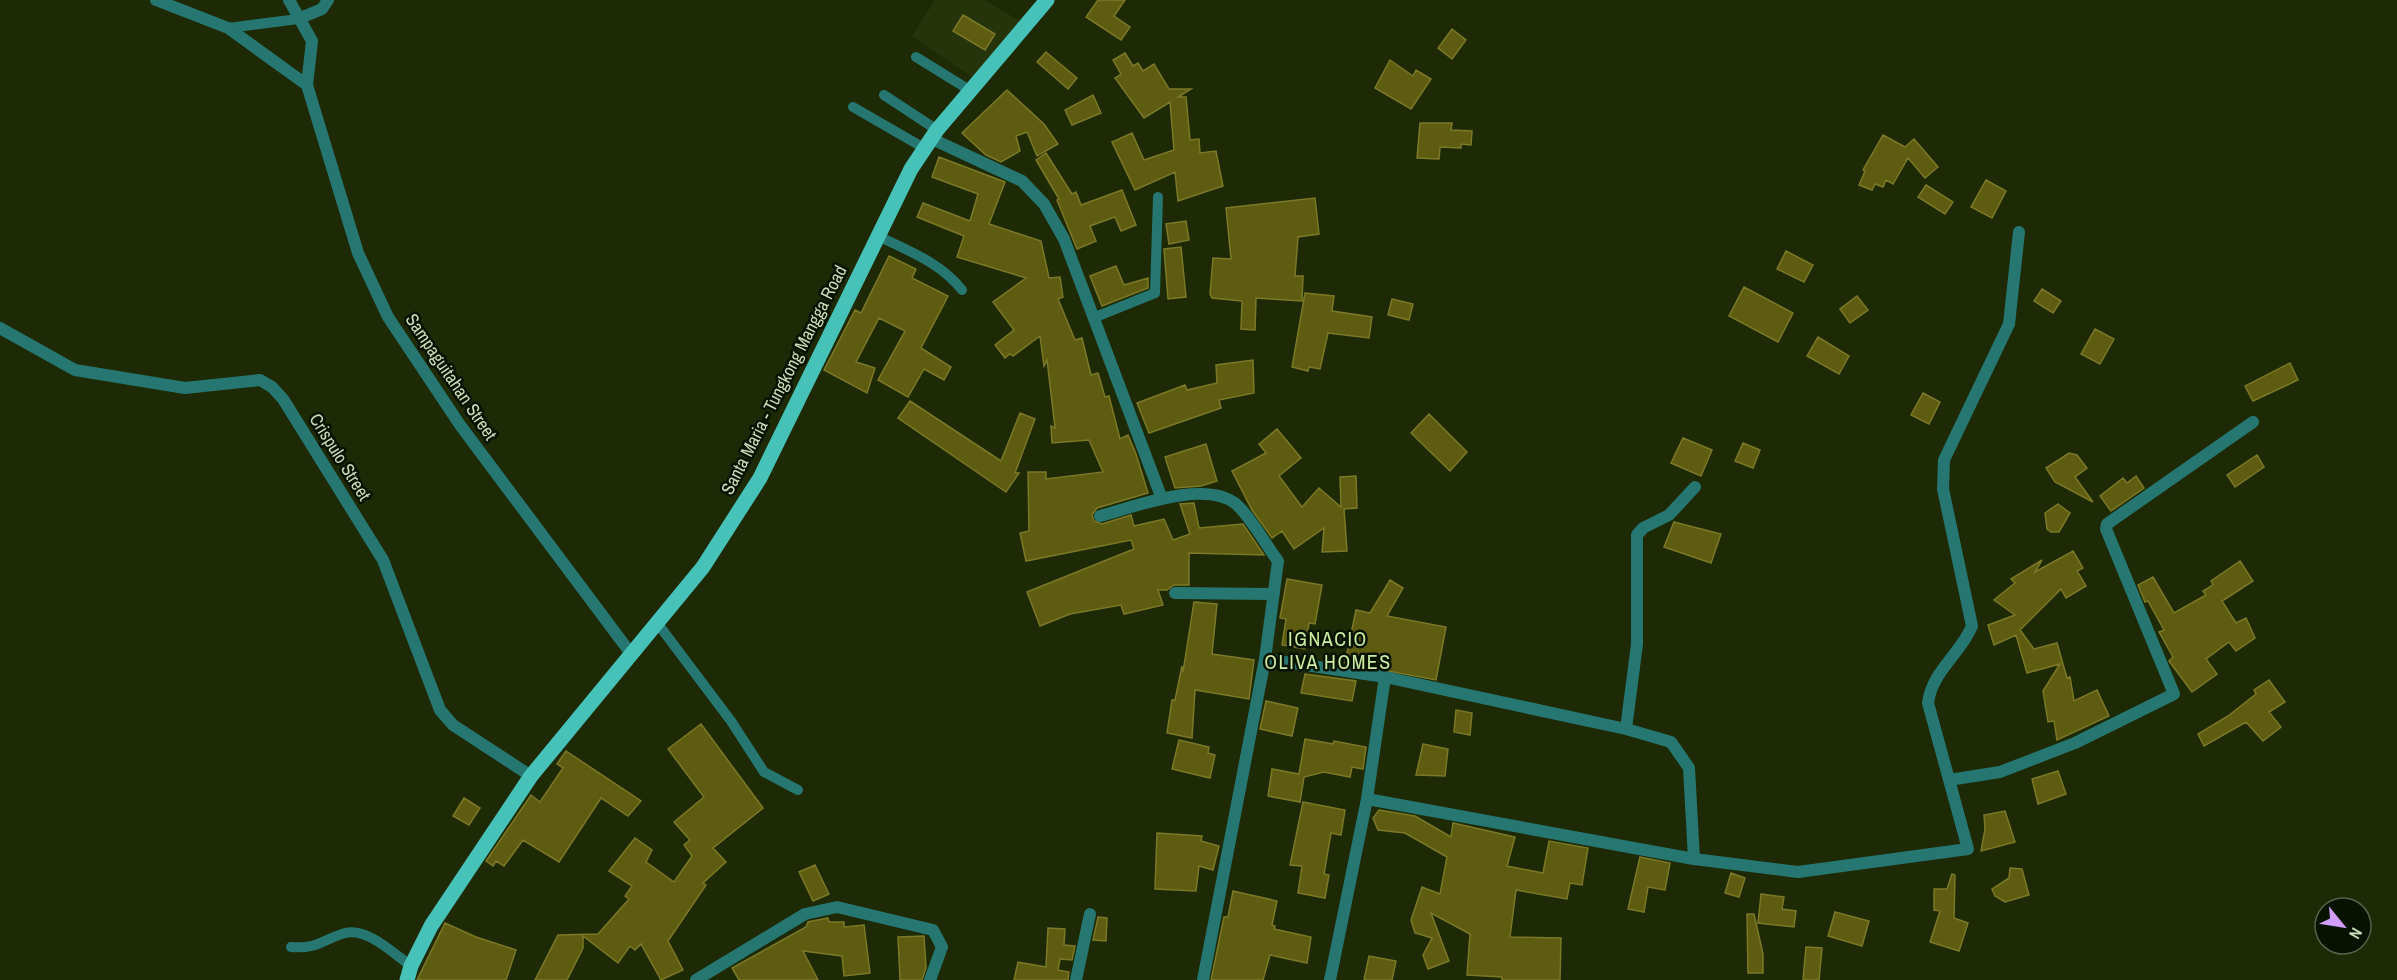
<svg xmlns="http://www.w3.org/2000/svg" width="2397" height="980" font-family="'Archivo Narrow',sans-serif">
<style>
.built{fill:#25340b}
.building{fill:#5e5c10;stroke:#7b7927;stroke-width:1.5}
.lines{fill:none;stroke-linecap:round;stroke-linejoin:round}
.service{stroke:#267771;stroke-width:10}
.minor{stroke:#267771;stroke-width:12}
.tertiary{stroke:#267771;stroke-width:12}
.primary{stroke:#46c2b9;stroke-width:15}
.labels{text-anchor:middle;stroke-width:5;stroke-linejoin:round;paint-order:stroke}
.street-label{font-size:18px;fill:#cadbb7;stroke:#081200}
.neighbourhood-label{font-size:20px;letter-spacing:1.5px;fill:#cbeca2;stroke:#081200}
</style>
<rect width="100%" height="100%" fill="#1d2a05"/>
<path class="built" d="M935,0H984L1022,22L973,78L912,36Z"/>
<path class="building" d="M1098,0H1125L1114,16L1130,27L1121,40L1086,17Z
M963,15L995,34L985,50L953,31Z
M1452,29L1466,40L1452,59L1438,48Z
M1046,52L1077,78L1068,89L1037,62Z
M1125,53L1133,66L1138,63L1143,71L1154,64L1169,89H1191L1178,97H1186L1190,140L1199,139L1200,153L1216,151L1223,186L1178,201L1175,172L1135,190L1112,142L1132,133L1144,160L1174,150L1170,102L1144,118L1115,78L1121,74L1113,60Z
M1390,60L1413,76L1416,70L1431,79L1411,109L1375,88Z
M1007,90L1044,124L1058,144L1037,156L1027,132L1016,136L1020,151L1001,162L986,155L962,133Z
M1093,95L1101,113L1072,125L1065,110Z
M1420,123H1452L1451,130L1472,131L1471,145L1461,144V148L1440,147L1439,159L1417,158Z
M1883,135L1905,147L1914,139L1938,167L1925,178L1908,158L1893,184L1886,180L1883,187L1875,184L1872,190L1859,185L1865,171L1863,170Z
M1046,153L1072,194L1076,192L1081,205L1122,190L1136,225L1121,231L1115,217L1090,226L1096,241L1077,249L1057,200L1059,199L1036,160Z
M939,157L1005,182L989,224L1041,241L1049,278L1060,277L1063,297L1058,299L1075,340L1082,338L1091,375L1098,373L1105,397L1109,396L1120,439L1128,435L1136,454L1148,493L1097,508L1092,515L1094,521L1102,524L1131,515L1134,526L1164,519L1173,540L1190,534L1180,504L1194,503L1199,528L1243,524L1264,555L1189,553V585H1174L1167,590H1158L1163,605L1124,614L1121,605L1070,614L1040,626L1027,592L1134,549L1131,540L1026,561L1020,533L1029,531L1028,472H1046V479L1103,472L1089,440L1052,443L1051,426L1055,428L1047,360L1044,366L1040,336L1013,356L1010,354L1005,358L995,345L1014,330L993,302L1026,278L957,257L964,236L917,217L923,203L970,221L978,194L932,177Z
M1986,180L2006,191L1992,218L1971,207Z
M1926,185L1953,202L1945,214L1918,197Z
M1315,198L1319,234L1298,237L1295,276H1303L1302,301L1256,298L1255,330L1241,329L1242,301L1212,298L1210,294L1213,258L1231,259L1226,208Z
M1186,221L1189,240L1169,244L1166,224Z
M1181,247L1186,297L1168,299L1164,249Z
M1786,251L1813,265L1804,282L1777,269Z
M889,256L916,269L912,278L948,296L921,348L951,367L944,380L924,369L908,397L878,380L905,331L879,318L856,362L875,368L867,393L824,370L855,310L861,313Z
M1116,266L1124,285L1148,278V288L1102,306L1090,276Z
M1744,287L1793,313L1778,342L1729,316Z
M2042,289L2061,301L2053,313L2034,301Z
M1305,293L1334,296L1332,311L1372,317L1369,338L1328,333L1320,369L1309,367L1308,371L1292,367Z
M1857,296L1868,310L1850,323L1840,309Z
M1392,299L1413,304L1409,320L1388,315Z
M2095,329L2114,339L2100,364L2081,354Z
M1818,337L1849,356L1839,374L1807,356Z
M1253,360L1254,393L1219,400L1221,408L1149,433L1137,403L1185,385L1187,390L1217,383L1216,365Z
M2290,363L2298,380L2253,401L2245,386Z
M1923,393L1940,402L1929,424L1911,415Z
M910,401L1001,461L1020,413L1035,419L1015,473H1019L1006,492L898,418Z
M1429,414L1467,452L1450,471L1411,433Z
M1277,429L1301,458L1279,476L1302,507L1319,488L1341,507L1340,477L1356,476L1357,508L1344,509L1347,551L1322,552L1324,528L1294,549L1282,531L1272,538L1252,510L1232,471L1266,453L1259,444Z
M1683,438L1712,450L1701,476L1671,463Z
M1743,443L1760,450L1753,468L1735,461Z
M1206,444L1217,481L1201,486L1175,488L1165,457Z
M2069,453L2077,455L2087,468L2075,477L2093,502L2055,482L2046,468Z
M2257,455L2264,467L2235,487L2227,475Z
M2136,476L2144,488L2111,511L2100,496L2123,478L2127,483Z
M2058,504L2070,513L2059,532H2051L2047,529L2045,513Z
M1674,522L1721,534L1711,563L1664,547Z
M2073,551L2083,568L2077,571L2086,586L2066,598L2061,589L2020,630L2034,649L2057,643L2067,678L2070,677L2074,701L2097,690L2109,716L2057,740L2054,721L2048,722L2043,691L2060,664L2027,673L2016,635L1994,645L1988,625L2015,615L1994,600L2015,583L2011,579L2042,560L2035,572Z
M2240,561L2253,581L2222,601L2236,623L2246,618L2255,638L2236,651L2229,642L2206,659L2217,674L2192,692L2169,661L2173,657L2159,632L2164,630L2148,601L2145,602L2138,585L2153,577L2174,613L2206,595L2203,591L2213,585L2211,581Z
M1287,579L1322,585L1315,624L1309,623L1305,649L1282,645L1286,619L1280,618Z
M1390,580L1403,588L1387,616L1446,627L1436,680L1345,663L1356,610L1370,613Z
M1194,602L1217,604L1212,654L1254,660L1249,699L1195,690L1192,738L1167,733L1172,700H1175L1182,666L1183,672Z
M1305,674L1356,681L1352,701L1301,693Z
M2269,680L2285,702L2269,712L2281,727L2263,741L2246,722L2204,746L2198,734L2228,716L2256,694L2254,690Z
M1266,701L1298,708L1292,736L1260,729Z
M1456,710L1472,713L1470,735L1454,732Z
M701,724L763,808L713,848L726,862L703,883L706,885L668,941L683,970L661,980L641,944L635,950L630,946L618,963L583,936V948L567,980H535L558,935L598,934L629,899L625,896L632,886L609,871L635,838L652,850L646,862L674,882L692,856L684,845L690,840L674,822L704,797L668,749Z
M1305,739L1333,744L1334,741L1366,747L1363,769L1352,767L1350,777L1324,772L1304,777L1300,802L1268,796L1272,769L1299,774Z
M1179,740L1209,747L1208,753L1215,755L1210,778L1172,769Z
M1423,744L1448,749L1445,776L1416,775Z
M566,751L641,801L628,816L601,798L559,862L523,840L504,866L496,861L493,866L486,861L531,795L540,802L563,768L557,764Z
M2058,771L2066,794L2038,804L2032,779Z
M464,798L480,808L469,825L453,816Z
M1303,802L1345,810L1341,835L1331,833L1324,874L1329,875L1325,898L1298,893L1302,866L1290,865Z
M1379,810L1415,816L1451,837L1453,823L1515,837L1507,866L1543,873L1549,841L1588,848L1582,885L1570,883L1567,899L1516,890L1510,937L1561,938L1560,980H1502V977L1467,975L1470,934L1431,913L1449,961L1428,969L1423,955L1432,938L1415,933L1411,920L1422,887L1440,894L1447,857L1405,833L1378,830L1373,818Z
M2005,811L2015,842L1981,851L1985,829L1984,815Z
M1157,833L1202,836L1201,841L1219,846L1213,870L1199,866L1196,891L1155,889Z
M1640,857L1670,863L1665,890L1648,887L1644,912L1628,909Z
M815,865L829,894L813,901L799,872Z
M2010,868L2022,869L2029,895L2005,902L1995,896L1992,889L2009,878Z
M1731,873L1745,878L1739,897L1725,893Z
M1952,874L1955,875L1954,918L1968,923L1959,951L1930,942L1940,911L1934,910V889H1947Z
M1233,891L1277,901L1272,925L1275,926L1274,929L1311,937L1307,963L1270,955L1263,980H1211L1224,917H1228Z
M1761,894L1784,897L1782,909L1796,911L1794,927L1758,923Z
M1835,912L1869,921L1862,946L1828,936Z
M1747,914H1754L1763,954V973H1748Z
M1098,917L1107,918L1106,941L1093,940Z
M828,918L829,922H844V927L864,925L870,973L844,976L842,956L803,951L818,980H739L732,968L806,927L808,922Z
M445,923L476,937L516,950L506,980H417Z
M1048,928L1065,929L1064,945L1075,946L1072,960L1060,959L1058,970L1069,972L1068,980H1014L1018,962L1046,967Z
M924,936L926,968L922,980H900L898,937Z
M1806,947L1822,948L1819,980H1803Z
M1369,956L1396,961L1392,980H1364Z"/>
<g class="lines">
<path class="service" d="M228,28L298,19
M916,57L971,91
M884,95L937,130
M853,107L924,148
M878,236C909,251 941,263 962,290
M1093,318L1155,293L1158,197
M658,624L731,721L764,772L798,790
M291,947C319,949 321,940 345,933C367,927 394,954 411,966"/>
<path class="minor" d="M156,0L228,28L307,85
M289,0L312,41L307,85L358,253L388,317L460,425L632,655
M298,19L322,9L328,0
M930,138L1022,181L1044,204L1064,239L1162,499
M1100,516C1134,507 1205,479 1236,504C1250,516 1266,545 1278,561L1265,659L1203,980
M1175,593L1274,594
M1265,659L1385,677L1626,729L1671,742L1689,768L1694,859
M1626,729L1637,644V535L1643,528L1669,515L1695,487
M1949,780L2000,772L2075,743L2174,694L2106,529L2107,524L2253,422
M1367,799L1694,859L1798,872L1968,849L1928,703C1932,671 1960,655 1972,626L1943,489L1944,460L2009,324L2019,232
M696,980L805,914L837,907L933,930L942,947L930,980
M1076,980L1090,914
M1330,980L1367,799L1385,677"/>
<path class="tertiary" d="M0,328L75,370L185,388L260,380L272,387L283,399L383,560L440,710L453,725L531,776"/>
<path class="primary" d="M407,980L411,966L431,926L531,776L703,567L760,478L911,169L937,130L1047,0"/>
</g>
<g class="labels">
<g class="street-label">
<text transform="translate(451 377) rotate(56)" y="6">Sampaguitahan Street</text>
<text transform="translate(784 380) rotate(-63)" y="6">Santa Maria - Tungkong Mangga Road</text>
<text transform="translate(340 457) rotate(58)" y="6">Crispulo Street</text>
</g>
<g class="neighbourhood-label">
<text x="1328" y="646">IGNACIO<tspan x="1328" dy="23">OLIVA HOMES</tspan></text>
</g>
</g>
<g transform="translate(2343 926) rotate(120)"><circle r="28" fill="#081200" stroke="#566249" stroke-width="1.5"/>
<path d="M0-4.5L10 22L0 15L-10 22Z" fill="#d19dfe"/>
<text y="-9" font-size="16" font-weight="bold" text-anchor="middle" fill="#cadbb7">N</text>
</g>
</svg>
